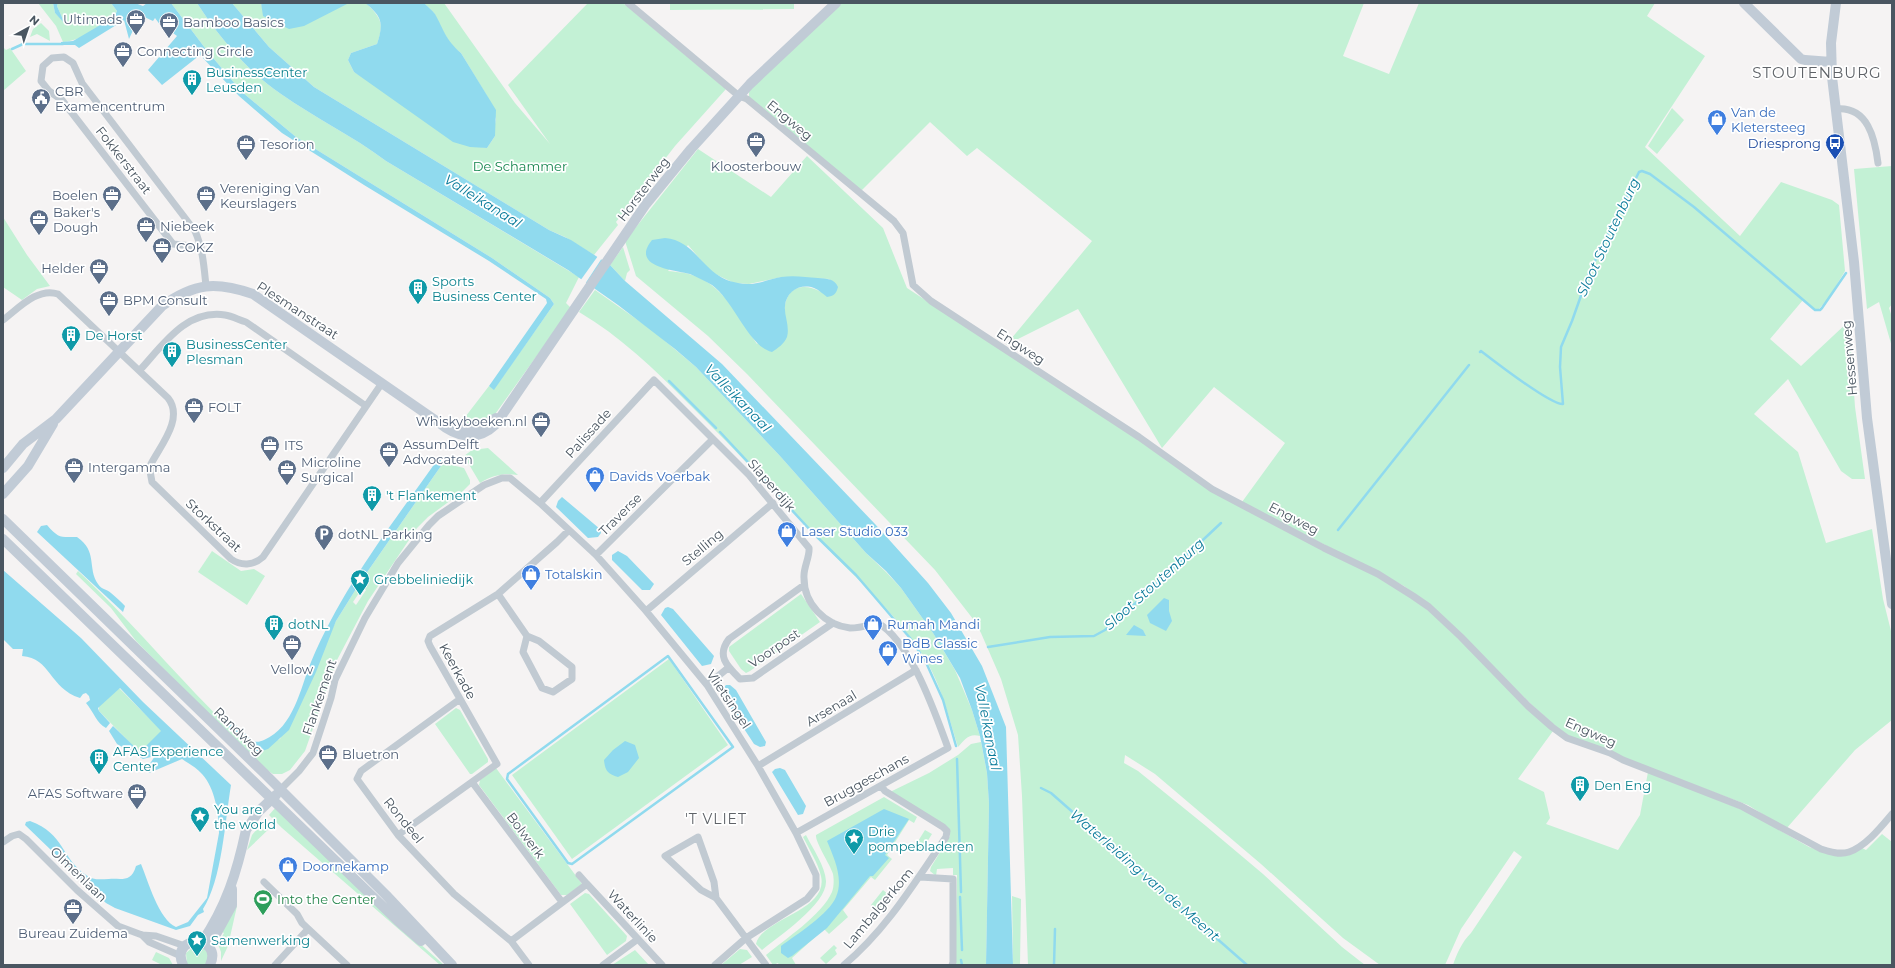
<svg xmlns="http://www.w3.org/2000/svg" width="1895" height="968" font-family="Montserrat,sans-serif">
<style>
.green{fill:#c3f1d5;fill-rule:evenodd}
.water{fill:#90daee}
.pier{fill:#f5f3f3}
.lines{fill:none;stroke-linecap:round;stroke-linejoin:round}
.stream{stroke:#90daee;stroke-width:2.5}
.street{stroke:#c1cad2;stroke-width:7}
.secondary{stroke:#c1cbd6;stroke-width:10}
.labels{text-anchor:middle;stroke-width:3.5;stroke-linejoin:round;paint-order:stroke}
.service-label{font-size:13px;fill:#4e5e75;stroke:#fff;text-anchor:start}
.culture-label{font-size:13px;fill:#0d838f;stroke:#fff;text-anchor:start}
.shop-label{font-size:13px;fill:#366cbe;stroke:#fff;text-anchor:start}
.street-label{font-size:13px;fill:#4a5661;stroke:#fff}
.transit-label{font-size:13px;fill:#164399;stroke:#fff;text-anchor:end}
.park-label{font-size:13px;fill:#17864f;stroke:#fff}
.leisure-label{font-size:13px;fill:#27864d;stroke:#fff;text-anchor:start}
.water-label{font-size:14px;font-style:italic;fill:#0c7c9b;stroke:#fff}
.neighbourhood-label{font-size:14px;letter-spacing:1px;fill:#5f6368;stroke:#fff}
.quarter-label{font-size:15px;letter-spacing:1px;fill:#5f6368;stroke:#fff}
</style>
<rect width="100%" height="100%" fill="#f5f3f3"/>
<path class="green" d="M38,3H53L55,13L64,22L57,6L58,3H111L117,11C110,25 79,41 63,42L56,26Z
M171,3H197C219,37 247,71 281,94C315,118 353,136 386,161L579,277L566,303L571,308L493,417L478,425H459L489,386L494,389L554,304L550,298L492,258L296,137L242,92L208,52Z
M232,3H261L264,16L349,3L367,4C382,19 384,24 377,44L351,53L348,60L354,72L481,147L487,148L495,136L494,129L496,119L487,96L461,53L452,46L441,28L434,13L424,3H444L515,103L550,144L508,85L588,3H623L726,89L675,146L616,222L618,225L594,255L565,237L549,230L314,87L269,47Z
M670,3H794V9L670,10Z
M840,3H1364L1343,56L1389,74L1419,3H1655L1647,16L1705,56L1645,147L1740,236L1781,182L1832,200L1839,205L1845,271L1828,299L1817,311L1803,300L1770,339L1801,366L1849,321L1855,407L1865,479H1852L1841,471L1788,379L1754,414L1798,452L1826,543L1872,529L1883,599L1892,635V720L1855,750L1786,829L1748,805L1628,760L1612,751L1571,737L1559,729L1533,706L1435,610L1404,586L1242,502L1285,443L1214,387L1162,448L1078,309L1006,345L1092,241L977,148L967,156L930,122L861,191L749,98V90Z
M41,23L49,31L50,41L37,34L30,37L33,29Z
M3,47L6,50L10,48L26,71L3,91Z
M1672,108L1684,120L1657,154L1648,146Z
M698,149L771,197L807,156L883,228L907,288L1187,472L1401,590L1433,614L1553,731L1518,779L1544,792L1550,818L1546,824L1618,850L1640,815L1648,772L1748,812L1809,847L1824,852L1862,848L1866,850L1882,834L1892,842V965H1453C1457,953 1462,942 1471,933L1522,857L1514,851L1461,929L1445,965H1380L1343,938L1261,864L1155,774L1125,755L1124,763L1138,771L1206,826L1263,874L1342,947L1365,965H1028L1022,796L1018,735L1001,679L981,633L973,619L935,570L747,374L708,336L636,276L625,241ZM688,245L711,272L734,283L749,284L782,277L830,279L821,292C800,280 783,290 785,314L757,344C739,318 723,283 689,274C682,272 675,272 668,271Z
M1892,166V304L1889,308L1892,317V347L1879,302L1867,309L1854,169Z
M3,217L27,255L50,286L37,289L22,300L3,287Z
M623,247L630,270L627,273L625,281L610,265Z
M595,290L652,330L696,367L780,456L866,553L886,572L901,588L933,633L955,670L972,710L980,736C969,733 965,739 958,747C949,718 942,688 927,662C899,615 856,579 819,540C776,494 733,447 688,403C654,369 620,336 579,312Z
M488,448L518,475C503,473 493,475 480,483L464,456L472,450Z
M443,463L464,468L470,480V484L462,492L428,517L417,528L368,601L337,660L305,751L290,770L282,774H273L267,770L211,717L136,641L111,608L76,574L78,571C139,628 190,693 252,749L280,739L336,621L361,581ZM363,587L366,590L356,605L353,602Z
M212,551L241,571L254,569L265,576L247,605L198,572Z
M801,594L820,622L750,671L746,673L741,669L729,651V647Z
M669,659L728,745L572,859L512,775Z
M119,688L162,731L140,753L99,711V706Z
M456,708L460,710L488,759V762L472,774H470L435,724Z
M981,742L987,773L989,804L986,965H955L957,875H953V868L937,869L936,876L930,871L931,867L950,836L949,829L890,792L929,773L958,755L971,744Z
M496,768L582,884L567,895H561L479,785L480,780Z
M884,797L917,817L914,823L909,820L887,855L892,859L875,880L871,877L843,910L848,917L829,934L824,929L792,958L796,965H779L778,963L773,965L766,955C785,939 822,915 832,892C834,887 834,879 833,874C830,864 815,842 816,835Z
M276,807L364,894L444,965H440L282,828L269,815Z
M264,821L271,827L247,850L252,835Z
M925,830L932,834L922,850L915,846Z
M806,835C813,849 825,866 826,881C827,904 779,936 762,950L756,944C762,918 829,911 821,876C818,863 809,849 803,837Z
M883,890L890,896L877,911L871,905Z
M585,893L589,894L627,936L626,941L607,955L570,904Z
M1012,896L1021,899L1020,965H1013Z
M234,905L237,906L228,946L221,961V952L218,944L224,933L222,932Z
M834,945L837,948L835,950L837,954L826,964L820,958Z
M194,946L204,948L209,955L206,965H187L186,953Z
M740,949L747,950L752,957L739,965H721Z
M635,950L649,965H612Z
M156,952L169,958L173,965H162L152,960Z"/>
<path class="water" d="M53,3H58L57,6L65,24L55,13Z
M111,3H135L143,6L147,3H171L208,52L242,92L296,137L492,258L550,298L554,304L494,390L489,386L547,303L546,299L489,261L364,185L282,133L239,96L200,55L162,85L148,70L177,36L166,28L164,30L155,18L153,21L140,15L129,39L124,20L126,19L79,48L75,45H61V42L73,41L114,17L117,11Z
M197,3H232L269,47L314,87L549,230L571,240L610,265L625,281L722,364L875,524L928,583L951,613L982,666L1006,727L1013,965H986L989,804L987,773L980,736L972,710L960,678L933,633L901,588L886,571L866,553L780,456L696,367L675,349L618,305L568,270L386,161C353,136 315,118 281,94C247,71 219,37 197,3Z
M261,3H349L304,26L289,29L263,16Z
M363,3H424C427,6 432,10 435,14C444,30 445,39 461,53L496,110L495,136L487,148L470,147L453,142L354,72L348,60L351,53L377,44C381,31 384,21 374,11C370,7 368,4 363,3Z
M665,238C701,241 702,283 748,284C759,284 770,279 781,277C794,275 805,277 818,278C827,279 834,278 838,287C836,294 834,296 827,297C823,294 819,290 814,288C801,283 786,291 785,306C784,316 790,326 787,337C784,344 778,348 772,352C749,347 734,301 712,285C705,281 697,277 690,274C674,270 630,267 652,240Z
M438,459L443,461V463L361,581L336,621L316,672L289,730L268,749L259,752L252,749L220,719V717L223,716C228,720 234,724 240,728C248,735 251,746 264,740C294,727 300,689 311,662C342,588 392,524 438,459Z
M562,497L600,529L601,533L598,537L588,538L556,507L558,501Z
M47,525C59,539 61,537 77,537C98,551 87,568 98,584C102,590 107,589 111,593C116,597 121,602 125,606L123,612L37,532L41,526Z
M618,551L627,556L654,584L650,590H642L612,560V555Z
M3,570L81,638L143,702L231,785C225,821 222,880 203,909L204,912L198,915L190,926L176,930L115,908L106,903L25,825L26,822L30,821C65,834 61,858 86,875C94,881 101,879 109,879C122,878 131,883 136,866L141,864C148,881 159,920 176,927L188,922L207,898L219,833C219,814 215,788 202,774C197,768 188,763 182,759L149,773L147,768L155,756L143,759L117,744L109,731L113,726L140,752L161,731L120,688L98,708L99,711L110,723L106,728C97,724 93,711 86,703L90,700L89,696L86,693L83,694L80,698C49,688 51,658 22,656L23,649H13L3,639Z
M1164,598L1169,600V611L1172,621L1166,631L1150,623L1147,615Z
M668,607L673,609L714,656L711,664L702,666L661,615L665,608Z
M1134,625L1143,630L1146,636L1126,635Z
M726,685H730L736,690L766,742L765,746L760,747L754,744L720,692Z
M625,741L635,745L639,758L628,772L618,777C608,774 605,771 604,760L613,750Z
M780,768L785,770L806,806L803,814L798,815L772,772L775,769Z
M884,809L909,819L885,855L889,858L873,876H870L827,928L792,956L788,958L781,953V946C796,935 829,914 836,897C844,879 834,858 827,841Z"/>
<path class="pier" d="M598,256L602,258L585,284L580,281Z"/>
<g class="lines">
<path class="stream" d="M12,49L23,44H63
M1480,352L1481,351C1494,361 1551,405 1563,404L1560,367L1561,347L1572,321L1589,273L1639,172L1642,171L1650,174L1694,207L1815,310H1820L1822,308L1846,273
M669,381L716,428
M720,432L772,488
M776,493L812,532L856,575L910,638L920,653
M1338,530L1469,365
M988,647L1050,637L1094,636L1105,630L1126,612L1221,523
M668,656L733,747L572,864L568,863L507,779L508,774Z
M924,658L943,700L956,746
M957,759L961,892
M1041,788L1051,793L1247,965
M960,897L962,950
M961,960L962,965
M1054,965L1055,929"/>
<path class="street" d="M628,3L739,96L747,99L894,221L903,233L913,285L931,301L1139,437L1212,489L1324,548L1378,574L1413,596L1429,607L1461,637L1528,706L1552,727L1567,738L1610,753L1623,760L1741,806L1821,849C1830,852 1840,855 1849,852C1866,846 1881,827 1892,814
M1836,109C1868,106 1875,139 1878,163
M201,247L173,244L62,100L49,91L41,81L43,66L52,58L64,57L73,63L82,83L195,231C203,249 204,267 206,286
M3,320C18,309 37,287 58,294L168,398C184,418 161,445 151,464L150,471L152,482L231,559C241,566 253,566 263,557L382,383
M140,370C163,345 186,309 225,315C232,316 239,320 246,322L366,406
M540,503L654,380L749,475L809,548C810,557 803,568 804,578C804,604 825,625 850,628C860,628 869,625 878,623C911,642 935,713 948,748L796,833
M596,555L713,439
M804,585L729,639C716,656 727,666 740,679L753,678L833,623
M498,594L527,636L539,641L572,667V679L553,692L542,688L523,652L527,636
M646,611L773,503
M707,685L728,668
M460,699L361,771L357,779L398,835L454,894L511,941L529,965
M758,766L916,670
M472,782L562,902
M280,790L299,771L313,753L331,698L335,680L365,618L398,563L429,525L438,516L484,485L502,478H510L540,503L596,555L646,611L707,685L758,766L796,833L816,875V888L807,899L746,938L715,965
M398,835L497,764L430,646L428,641L430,636L498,594L557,542L569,530
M3,842L12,836L19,834L26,839L77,890L118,926L142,935L156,936L185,946
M579,875L587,884
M920,877L953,879V962L952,965
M264,882L297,914L302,923L347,965
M716,898L714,882L698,837L665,856L701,890L716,898L766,965
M142,935L149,942L181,956
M511,941L587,884L662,965
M275,965L308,929
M603,965L638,939
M844,965C887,929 915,882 946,837L947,831L943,827L885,791L881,786"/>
<path class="secondary" d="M1744,3L1801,59L1805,60L1831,62
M1836,3L1831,43L1832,77L1854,262L1867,418L1892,604
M446,425C465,431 480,428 496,418
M3,468L23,444L56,419L162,306C195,283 215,281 253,294L438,422C457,438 477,442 496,424L646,204L691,149L750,84L836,3
M3,494L28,466L53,424
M3,519L264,773L386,895L452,965
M3,539L398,921L421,941
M202,942C226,907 237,872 246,830L259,811L276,795
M209,947L232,905V889
M183,965C169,934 224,935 210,965"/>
</g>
<defs>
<symbol id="office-pin" viewBox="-11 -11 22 30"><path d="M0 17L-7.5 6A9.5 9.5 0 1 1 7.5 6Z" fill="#5c6f8a" stroke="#fff"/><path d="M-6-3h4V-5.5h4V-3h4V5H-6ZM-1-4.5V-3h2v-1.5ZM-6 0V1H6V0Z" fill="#fff"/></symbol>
<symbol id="building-pin" viewBox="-11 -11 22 30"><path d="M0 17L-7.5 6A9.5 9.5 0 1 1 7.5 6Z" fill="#0f9aa8" stroke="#fff"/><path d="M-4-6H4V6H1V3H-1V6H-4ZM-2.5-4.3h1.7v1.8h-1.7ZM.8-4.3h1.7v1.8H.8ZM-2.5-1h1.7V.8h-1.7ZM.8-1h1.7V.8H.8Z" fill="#fff"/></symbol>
<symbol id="civic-pin" viewBox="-11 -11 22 30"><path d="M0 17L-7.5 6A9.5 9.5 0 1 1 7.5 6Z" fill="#5c6f8a" stroke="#fff"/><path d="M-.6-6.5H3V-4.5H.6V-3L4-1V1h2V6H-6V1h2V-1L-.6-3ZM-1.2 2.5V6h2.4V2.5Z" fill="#fff"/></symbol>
<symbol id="shop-pin" viewBox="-11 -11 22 30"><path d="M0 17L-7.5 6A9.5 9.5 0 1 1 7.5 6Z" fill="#3f7fe0" stroke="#fff"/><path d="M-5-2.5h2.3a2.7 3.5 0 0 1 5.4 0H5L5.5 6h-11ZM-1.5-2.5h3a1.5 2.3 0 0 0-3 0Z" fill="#fff"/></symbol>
<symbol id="bus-pin" viewBox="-11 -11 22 30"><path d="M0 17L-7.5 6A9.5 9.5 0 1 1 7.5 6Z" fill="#1a4fb4" stroke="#fff"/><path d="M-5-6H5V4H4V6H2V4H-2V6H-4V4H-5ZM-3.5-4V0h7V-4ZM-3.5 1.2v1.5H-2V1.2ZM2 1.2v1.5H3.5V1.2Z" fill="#fff"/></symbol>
<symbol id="parking-pin" viewBox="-11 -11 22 30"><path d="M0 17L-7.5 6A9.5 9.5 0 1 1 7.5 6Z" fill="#5c6f8a" stroke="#fff"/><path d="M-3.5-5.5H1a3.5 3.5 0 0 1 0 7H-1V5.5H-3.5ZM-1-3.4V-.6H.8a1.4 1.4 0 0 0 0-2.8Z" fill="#fff"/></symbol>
<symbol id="sight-pin" viewBox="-11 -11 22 30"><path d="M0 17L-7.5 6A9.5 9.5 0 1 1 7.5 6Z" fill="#0f9aa8" stroke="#fff"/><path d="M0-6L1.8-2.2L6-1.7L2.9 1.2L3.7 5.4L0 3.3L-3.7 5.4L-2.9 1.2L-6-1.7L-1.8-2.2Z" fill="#fff"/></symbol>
<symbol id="stadium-pin" viewBox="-11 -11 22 30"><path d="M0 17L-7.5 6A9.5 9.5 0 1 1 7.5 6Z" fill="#2e9e5b" stroke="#fff"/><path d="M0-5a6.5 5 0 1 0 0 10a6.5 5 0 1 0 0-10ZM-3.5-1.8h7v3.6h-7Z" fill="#fff"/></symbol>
</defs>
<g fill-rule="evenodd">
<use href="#office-pin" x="125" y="8" width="22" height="30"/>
<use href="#office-pin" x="158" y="11" width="22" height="30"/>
<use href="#office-pin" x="112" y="40" width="22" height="30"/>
<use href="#building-pin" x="181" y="68" width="22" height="30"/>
<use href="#civic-pin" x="30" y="87" width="22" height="30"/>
<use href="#shop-pin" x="1706" y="108" width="22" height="30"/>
<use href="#office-pin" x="745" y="130" width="22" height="30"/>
<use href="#bus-pin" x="1824" y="132" width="22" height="30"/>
<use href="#office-pin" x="235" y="133" width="22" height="30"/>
<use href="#office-pin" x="101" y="184" width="22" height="30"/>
<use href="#office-pin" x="195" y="184" width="22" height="30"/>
<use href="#office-pin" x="28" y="208" width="22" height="30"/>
<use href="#office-pin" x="135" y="215" width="22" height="30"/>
<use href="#office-pin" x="151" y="236" width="22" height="30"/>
<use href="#office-pin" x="88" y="257" width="22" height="30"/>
<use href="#building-pin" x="407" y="277" width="22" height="30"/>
<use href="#office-pin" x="98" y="289" width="22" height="30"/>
<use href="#building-pin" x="60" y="324" width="22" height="30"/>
<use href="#building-pin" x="161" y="340" width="22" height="30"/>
<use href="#office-pin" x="183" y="396" width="22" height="30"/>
<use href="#office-pin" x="530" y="410" width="22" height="30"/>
<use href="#office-pin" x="259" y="434" width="22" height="30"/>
<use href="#office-pin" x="378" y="440" width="22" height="30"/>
<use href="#office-pin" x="63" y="456" width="22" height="30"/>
<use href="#office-pin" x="276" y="458" width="22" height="30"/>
<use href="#shop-pin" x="584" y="465" width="22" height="30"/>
<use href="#building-pin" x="361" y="484" width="22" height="30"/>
<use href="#shop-pin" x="776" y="520" width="22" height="30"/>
<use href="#parking-pin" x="313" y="523" width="22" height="30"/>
<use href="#shop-pin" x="520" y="563" width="22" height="30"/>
<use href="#sight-pin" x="349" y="568" width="22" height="30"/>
<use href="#building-pin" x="263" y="613" width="22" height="30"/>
<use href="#shop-pin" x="862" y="613" width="22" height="30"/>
<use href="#office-pin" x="281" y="633" width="22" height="30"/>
<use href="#shop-pin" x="877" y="639" width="22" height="30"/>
<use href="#office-pin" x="317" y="743" width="22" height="30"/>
<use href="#building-pin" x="88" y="747" width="22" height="30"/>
<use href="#building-pin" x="1569" y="774" width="22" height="30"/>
<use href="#office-pin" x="126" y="782" width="22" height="30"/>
<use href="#sight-pin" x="189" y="805" width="22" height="30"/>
<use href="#sight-pin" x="843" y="827" width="22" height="30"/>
<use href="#shop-pin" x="277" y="855" width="22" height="30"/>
<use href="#stadium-pin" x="252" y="888" width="22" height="30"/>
<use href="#office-pin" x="62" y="897" width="22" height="30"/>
<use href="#sight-pin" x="186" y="929" width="22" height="30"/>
</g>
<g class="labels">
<g class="service-label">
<text x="122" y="24" text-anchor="end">Ultimads</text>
<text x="183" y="27">Bamboo Basics</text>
<text x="137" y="56">Connecting Circle</text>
<text x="55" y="96">CBR<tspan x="55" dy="15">Examencentrum</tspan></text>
<text x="260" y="149">Tesorion</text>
<text x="756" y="171" text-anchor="middle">Kloosterbouw</text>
<text x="220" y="193">Vereniging Van<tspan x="220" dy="15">Keurslagers</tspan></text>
<text x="98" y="200" text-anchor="end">Boelen</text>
<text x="53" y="217">Baker's<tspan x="53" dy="15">Dough</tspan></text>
<text x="160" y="231">Niebeek</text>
<text x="176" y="252">COKZ</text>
<text x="85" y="273" text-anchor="end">Helder</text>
<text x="123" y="305">BPM Consult</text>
<text x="208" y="412">FOLT</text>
<text x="527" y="426" text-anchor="end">Whiskyboeken.nl</text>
<text x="403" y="449">AssumDelft<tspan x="403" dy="15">Advocaten</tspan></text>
<text x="284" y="450">ITS</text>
<text x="301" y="467">Microline<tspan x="301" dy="15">Surgical</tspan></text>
<text x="88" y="472">Intergamma</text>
<text x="338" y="539">dotNL Parking</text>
<text x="292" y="674" text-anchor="middle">Vellow</text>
<text x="342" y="759">Bluetron</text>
<text x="123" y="798" text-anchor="end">AFAS Software</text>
<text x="73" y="938" text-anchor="middle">Bureau Zuidema</text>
</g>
<g class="culture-label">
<text x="206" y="77">BusinessCenter<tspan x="206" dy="15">Leusden</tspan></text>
<text x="432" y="286">Sports<tspan x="432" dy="15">Business Center</tspan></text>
<text x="85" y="340">De Horst</text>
<text x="186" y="349">BusinessCenter<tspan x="186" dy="15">Plesman</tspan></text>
<text x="386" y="500">'t Flankement</text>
<text x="374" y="584">Grebbeliniedijk</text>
<text x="288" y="629">dotNL</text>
<text x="113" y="756">AFAS Experience<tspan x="113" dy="15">Center</tspan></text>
<text x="1594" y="790">Den Eng</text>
<text x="214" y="814">You are<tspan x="214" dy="15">the world</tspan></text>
<text x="868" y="836">Drie<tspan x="868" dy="15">pompebladeren</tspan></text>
<text x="211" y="945">Samenwerking</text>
</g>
<g class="shop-label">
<text x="1731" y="117">Van de<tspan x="1731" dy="15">Kletersteeg</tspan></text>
<text x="609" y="481">Davids Voerbak</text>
<text x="801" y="536">Laser Studio 033</text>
<text x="545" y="579">Totalskin</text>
<text x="887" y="629">Rumah Mandi</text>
<text x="902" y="648">BdB Classic<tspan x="902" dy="15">Wines</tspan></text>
<text x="302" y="871">Doornekamp</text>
</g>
<g class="street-label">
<text transform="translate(790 120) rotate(40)" y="5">Engweg</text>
<text transform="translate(124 160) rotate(52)" y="5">Fokkerstraat</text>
<text transform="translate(643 189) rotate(-53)" y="5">Horsterweg</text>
<text transform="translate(298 310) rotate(33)" y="5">Plesmanstraat</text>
<text transform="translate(1021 346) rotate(33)" y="5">Engweg</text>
<text transform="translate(1849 358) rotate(-95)" y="5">Hessenweg</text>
<text transform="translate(588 433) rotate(-48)" y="5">Palissade</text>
<text transform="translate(772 485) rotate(49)" y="5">Slaperdijk</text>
<text transform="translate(620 514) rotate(-45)" y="5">Traverse</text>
<text transform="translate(1294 518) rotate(28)" y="5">Engweg</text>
<text transform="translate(214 525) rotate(43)" y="5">Storkstraat</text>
<text transform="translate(702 547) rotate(-40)" y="5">Stelling</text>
<text transform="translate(774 648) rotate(-34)" y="5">Voorpost</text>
<text transform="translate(458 671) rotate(61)" y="5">Keerkade</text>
<text transform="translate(319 697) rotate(-71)" y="5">Flankement</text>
<text transform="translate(729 699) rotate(56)" y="5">Vlietsingel</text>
<text transform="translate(831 708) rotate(-31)" y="5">Arsenaal</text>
<text transform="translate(239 731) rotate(44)" y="5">Randweg</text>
<text transform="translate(1591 732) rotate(24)" y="5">Engweg</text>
<text transform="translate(866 780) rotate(-29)" y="5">Bruggeschans</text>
<text transform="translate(404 820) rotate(51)" y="5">Rondeel</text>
<text transform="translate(526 835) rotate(53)" y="5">Bolwerk</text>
<text transform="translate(79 874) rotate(44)" y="5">Olmenlaan</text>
<text transform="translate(878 908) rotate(-50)" y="5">Lambalgerkom</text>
<text transform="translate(633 916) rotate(47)" y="5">Waterlinie</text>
</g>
<g class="transit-label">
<text x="1821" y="148">Driesprong</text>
</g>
<g class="park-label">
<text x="520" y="171">De Schammer</text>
</g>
<g class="leisure-label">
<text x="277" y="904">Into the Center</text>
</g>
<g class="water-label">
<text transform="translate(483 201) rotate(32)" y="5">Valleikanaal</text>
<text transform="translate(1608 237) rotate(-65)" y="5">Sloot Stoutenburg</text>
<text transform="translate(738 398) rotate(46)" y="5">Valleikanaal</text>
<text transform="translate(1154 584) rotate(-42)" y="5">Sloot Stoutenburg</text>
<text transform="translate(988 727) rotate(79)" y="5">Valleikanaal</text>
<text transform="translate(1145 875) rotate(41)" y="5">Waterleiding van de Meent</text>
</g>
<g class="neighbourhood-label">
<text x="716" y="824">'T VLIET</text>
</g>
<g class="quarter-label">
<text x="1817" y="78">STOUTENBURG</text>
</g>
</g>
<rect width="1895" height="968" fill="none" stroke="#4a5661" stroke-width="8"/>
<g transform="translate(28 28) rotate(40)" stroke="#ffffff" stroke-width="3" paint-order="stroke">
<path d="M0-3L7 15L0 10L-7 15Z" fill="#4a5661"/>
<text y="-6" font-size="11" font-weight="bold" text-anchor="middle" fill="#4a5661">N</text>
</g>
</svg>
